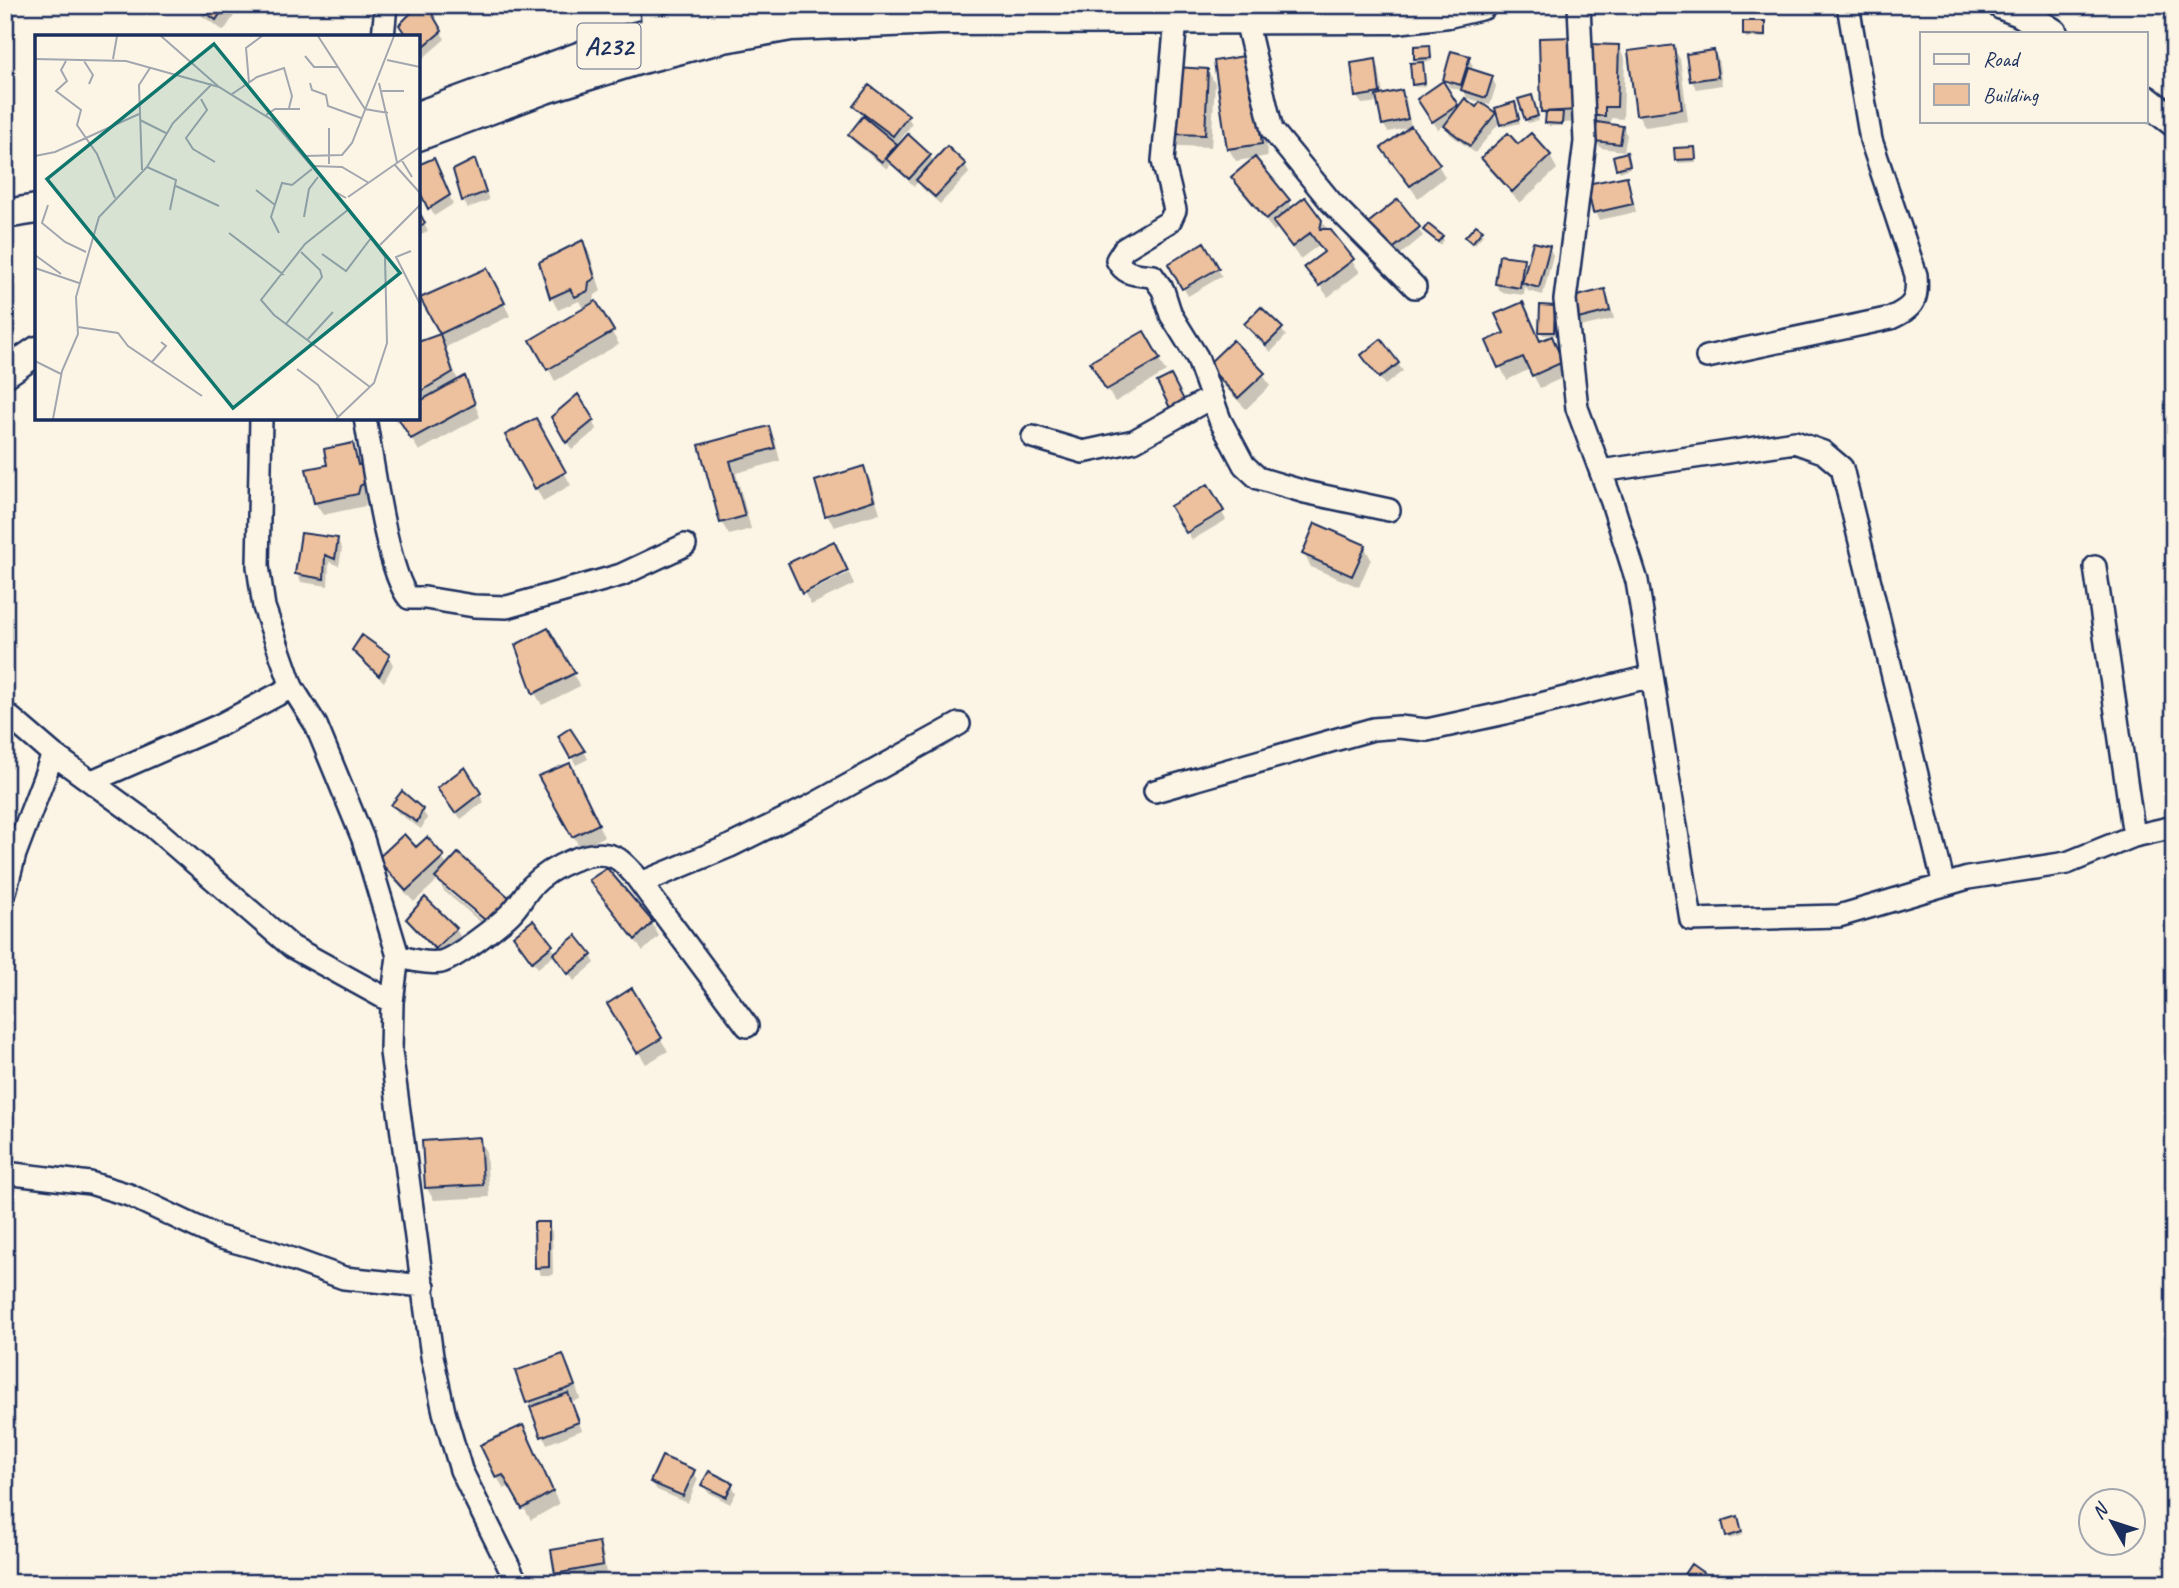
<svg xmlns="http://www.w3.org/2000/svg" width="2179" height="1588" font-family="Caveat,sans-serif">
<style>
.shadow{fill:#0003;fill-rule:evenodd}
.building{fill:#edc19d;stroke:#1b2f5e;stroke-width:2}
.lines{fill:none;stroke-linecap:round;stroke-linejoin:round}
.minor-casing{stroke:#1b2f5e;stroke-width:26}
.major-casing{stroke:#1b2f5e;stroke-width:33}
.minor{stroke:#fcf5e5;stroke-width:21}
.major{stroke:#fcf5e5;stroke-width:28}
.labels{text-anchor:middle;stroke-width:6;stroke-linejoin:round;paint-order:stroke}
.shield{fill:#fcf5e5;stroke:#5e6a86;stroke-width:2}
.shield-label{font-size:26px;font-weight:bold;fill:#1b2f5e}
.inset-road{fill:none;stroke:#a2a6af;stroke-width:2}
.view{fill:#0f766e;fill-opacity:0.15;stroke:#0f766e;stroke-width:3.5}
.inset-edge{fill:none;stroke:#1b2f5e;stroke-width:3.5}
</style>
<rect width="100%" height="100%" fill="#fcf5e5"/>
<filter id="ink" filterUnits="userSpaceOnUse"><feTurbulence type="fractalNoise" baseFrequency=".0143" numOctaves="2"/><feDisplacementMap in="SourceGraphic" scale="14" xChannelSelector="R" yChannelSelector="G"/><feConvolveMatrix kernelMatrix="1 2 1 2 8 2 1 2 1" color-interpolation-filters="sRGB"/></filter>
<g filter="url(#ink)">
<path class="shadow" d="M195,5H241L224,31L202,16Z
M424,5L445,39L422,59L418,53V37Z
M1764,23L1766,38H1746L1745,35Z
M1541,40L1584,122L1563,123V126H1549L1547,123L1543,111Z
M1618,46L1625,59L1623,119L1611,118V126L1622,127L1627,135L1624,151L1601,148L1596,141L1598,128H1594L1587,115Z
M1429,47L1432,61L1420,62L1424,67L1425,86L1415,87L1413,84L1419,64L1416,59Z
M1673,47L1680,59L1688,121L1645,127L1638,114Z
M1714,52L1718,59L1722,85L1696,89L1692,81L1688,55Z
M1468,58L1473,65L1471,71L1492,78L1496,86L1490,105L1467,98L1464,91L1449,87L1445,79Z
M1375,61L1379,69L1383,96L1401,92L1406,100L1411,127L1388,132L1383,124L1379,102L1362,104L1357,97Z
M1207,70L1215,83L1211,147L1179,146L1172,133Z
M1256,70L1268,156L1236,161L1228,148Z
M1442,84L1459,109H1476L1494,115L1499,123L1475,153L1450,134L1445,124L1438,129L1423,107Z
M1533,101L1539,120L1528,123L1526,120Z
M855,106L907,116L912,124L898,143L887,134L885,137L897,149L930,156L934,163L965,165L969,173L940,204L922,188L919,181L914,186L891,164L887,169L855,143L850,135L864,118Z
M1516,108L1520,123L1503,127L1501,124Z
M1530,135L1550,156L1557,169L1520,203L1490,170L1483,158L1518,147Z
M1383,148L1438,165L1445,177L1418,198Z
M1694,149L1696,162L1678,163L1676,159Z
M1628,158L1630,168L1620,172L1618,168Z
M474,161L489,200L468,208L463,200Z
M437,168L453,204L434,216L418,183Z
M1233,178L1288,201L1293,209L1321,220L1360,272L1328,297L1307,267L1325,253L1319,245L1300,259L1278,228L1274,231L1240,190Z
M1626,178L1630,186L1636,212L1599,220L1595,212Z
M1398,201L1423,236L1396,258L1370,223Z
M418,213L428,231L418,237Z
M1425,231L1442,237L1444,240L1440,245Z
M1481,231L1483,235L1474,245L1467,238Z
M583,242L590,255L601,291L595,295L594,304L619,344L555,381L533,340L584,310L579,301L558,310L551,297L541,263Z
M1203,245L1222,276L1188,296L1170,264Z
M1549,247L1553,255L1543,295L1528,291L1525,286L1524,295L1501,292L1496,284L1523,260L1528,268Z
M493,282L510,316L446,347L458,381L464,378L480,417L419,451L400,419L396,422L394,418H418V344L442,335L422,299Z
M1604,291L1609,299L1614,319L1580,327L1576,319Z
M1522,304L1541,342L1551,338L1569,375L1540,388L1530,369L1507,380L1488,342L1506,334Z
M1554,307L1556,311L1555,335H1543L1541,332Z
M1246,325L1281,329L1286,336L1271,352L1251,332Z
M1143,333L1166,372L1115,402L1092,363Z
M1367,363L1398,364L1403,371L1385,385Z
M1209,366L1263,374L1270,386L1246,409L1216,378Z
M578,397L597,429L572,450L553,418Z
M535,420L571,485L543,501L507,436Z
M768,428L775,440L780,461L736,473L751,529L729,535L722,523L701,446Z
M352,445L374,494L366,499L365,506L323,515L315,503L309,470L329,466Z
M863,468L870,480L880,513L834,527L827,515Z
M1208,487L1226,520L1192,540L1173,507Z
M337,540L342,548L339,566L329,562L328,586L301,582L297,574Z
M1364,546L1371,559L1359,587L1311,567L1304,554Z
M849,573L854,584L811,605L805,594Z
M547,631L580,686L542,705L535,693Z
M354,650L389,657L393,665L384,682L359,658Z
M560,737L584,751L588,759L576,765Z
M464,770L484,802L461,819L444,796Z
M541,777H576L604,837L580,848Z
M393,805L422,810L427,818L421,829L398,813Z
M404,836L415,849L426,839L448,866L458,855L510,900L517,913L498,937L444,891L438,880L414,902L386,872L379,859ZM446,885L499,930L496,932L444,888Z
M606,871L652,923L659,936L643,951L591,881Z
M408,919L456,929L460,936L440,956L412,927Z
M533,922L556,953L591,956L595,963L574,981L556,954L538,968L519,944Z
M631,991L668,1051L646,1064L609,1004Z
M479,1139L486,1152L489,1197L434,1200L426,1187Z
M548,1224L552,1232L553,1275H541L537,1267Z
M563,1356L570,1368L580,1399L571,1402L582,1430L547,1444L528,1402L517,1372Z
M529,1440L559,1504L531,1520L511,1486L504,1489L497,1477Z
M693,1472L698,1479L688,1503L657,1490L652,1482Z
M703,1485H732L736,1493L730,1504L708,1492Z
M1739,1521L1743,1535L1729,1539L1727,1536Z
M598,1544L603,1552L606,1573L561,1583L557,1573Z"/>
<path class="building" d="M195,5H226L216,20Z
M419,5H427L442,31L418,51V37H407L399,25Z
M1743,21H1765V36L1743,35Z
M1576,37L1578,110L1541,112L1539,38Z
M1588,44L1619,45L1617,107H1605V116H1586Z
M1430,45L1431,58L1414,59V46Z
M1674,45L1682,109L1636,115L1628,51Z
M1714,50L1718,77L1690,81L1686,54Z
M1451,51L1470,56L1461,85L1443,80Z
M1250,55L1262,144L1227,149L1214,61Z
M1376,59L1380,93L1355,97L1351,63Z
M1423,62L1425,83L1412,85L1410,63Z
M1174,67L1208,69L1205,135L1171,134Z
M1468,68L1493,76L1486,98L1461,90Z
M1443,81L1458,105L1432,122L1417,99Z
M869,85L909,115L893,136L853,106Z
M1402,90L1408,119L1382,125L1376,96Z
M1532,95L1538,116L1525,120L1518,99Z
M1465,98L1476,107L1480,102L1496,113L1470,146L1444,126Z
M1515,102L1519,119L1500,125L1495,108Z
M1546,112H1563L1562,124L1545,123Z
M863,116L897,144L882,162L848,135Z
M1597,122L1623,126L1620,144L1594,141Z
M1411,126L1440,164L1410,186L1381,148Z
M1508,133L1518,144L1531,133L1551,155L1512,192L1481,158Z
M908,134L931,155L909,179L886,159Z
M947,146L966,164L935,197L916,180Z
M1695,147L1696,159L1675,160L1674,148Z
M1627,152L1630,165L1616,169L1613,156Z
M1255,157L1290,200L1266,219L1231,177Z
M434,158L450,195L428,209L418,188V165Z
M475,159L486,192L462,201L453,170Z
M1627,176L1633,204L1593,213L1587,184Z
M1305,197L1322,220L1320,229H1330L1354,259L1319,286L1304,267L1324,252L1310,233L1292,247L1273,222Z
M1398,199L1420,227L1390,251L1368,223Z
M418,210L425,223L418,227Z
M1428,224L1443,236L1438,242L1423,230Z
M1476,225L1483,230L1472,243L1465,237Z
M583,240L595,278L589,282L588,291L575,297L570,289L550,298L539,262Z
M1204,242L1219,268L1182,289L1168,264Z
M1533,242L1550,246L1539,288L1522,283Z
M1499,255L1524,258L1520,288L1495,284Z
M487,268L505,303L440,334L420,298Z
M1605,289L1610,311L1574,320L1569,298Z
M596,301L614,331L547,370L530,340Z
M1523,302L1540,341L1552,336L1563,362L1532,376L1523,357L1498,368L1486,341L1504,333L1495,314Z
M1540,305L1555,306L1554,332H1539Z
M1261,307L1283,328L1266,345L1244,324Z
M1144,331L1160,359L1106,390L1090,362Z
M440,334L453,372L418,393V342Z
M1381,339L1399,363L1379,378L1361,355Z
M1233,340L1265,373L1238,398L1207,365Z
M1171,375L1185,402L1171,410L1157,382Z
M465,376L475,404L411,439L398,418H418V402Z
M578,394L594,420L566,443L551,417Z
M536,418L566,472L535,489L505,435Z
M769,426L775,448L730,461L745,516L720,523L699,445Z
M353,443L358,465L364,464L368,481L360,486L358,494L314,503L306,469L327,465L324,449Z
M864,466L874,500L825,516L815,481Z
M1208,484L1224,511L1186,533L1170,506Z
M1315,523L1366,545L1352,576L1302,554Z
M301,533L338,538L335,559L325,555L324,579L295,574Z
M834,541L848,571L802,594L788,563Z
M548,628L575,673L533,694L515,645Z
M362,635L390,655L379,676L352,650Z
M570,728L585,751L570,758L558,736Z
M570,763L599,824L572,837L538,776Z
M465,767L481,793L455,813L437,788Z
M402,791L423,809L417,822L391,805Z
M404,834L416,847L427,837L444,856L406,891L377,859Z
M458,853L511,899L491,925L435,878Z
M607,868L653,922L635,940L589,880Z
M425,897L457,928L435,949L406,919Z
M533,920L553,945L532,962L513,936Z
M576,935L592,955L568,974L553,954Z
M632,988L662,1038L637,1053L607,1004Z
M480,1137L483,1185L425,1188L422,1141Z
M534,1222H549V1267L535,1268Z
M563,1354L575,1386L526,1403L515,1371Z
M568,1393L579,1422L541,1437L530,1407Z
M523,1425L553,1491L522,1509L503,1475L496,1478L480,1445Z
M662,1456L695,1470L683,1496L650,1482Z
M709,1471L733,1483L726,1497L701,1485Z
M1738,1516L1742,1532L1726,1537L1722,1521Z
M599,1542L603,1565L555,1574L551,1550Z
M1691,1564L1718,1583H1678Z"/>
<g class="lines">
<defs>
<path id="minor" d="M651,5L653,33
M1579,5L1585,142L1565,300L1577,408L1612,502L1637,581L1691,920L1839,916L1968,878L2067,863L2134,836L2174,827
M1176,20L1163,161L1175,210L1170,221L1124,249L1117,260C1125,276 1137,274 1153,276L1163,290L1171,315L1197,357L1220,420L1244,465L1258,478L1305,492L1389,510
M1246,20L1272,130L1331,202L1415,287
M383,37L386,5
M1707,357L1891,318C1914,307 1918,301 1916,275L1871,140L1848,5
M261,418L258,566L264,607L292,687L316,725L363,839L398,956L392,1002L391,1052L432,1356L444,1412L461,1470L517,1583
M365,418C372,456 387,573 409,598H425L474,606L507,607L621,575L685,545
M1033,437L1083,452L1134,441L1212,397
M1601,471L1795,442L1823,452L1842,468L1944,885
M2095,567L2134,836
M5,713L53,754L152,826L292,947L392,1002
M92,781L220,725L292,687
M1155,791L1373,729L1399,727L1427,730L1505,713L1652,676
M641,883L730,846L809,807L959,724
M5,892L15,854L53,754
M398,956C412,960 426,964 441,962C456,958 499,925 511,913C519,905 524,895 531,887C549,868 594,844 618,859C624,863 629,869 634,874L747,1026
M5,1173L90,1183L129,1195L218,1237L269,1251L344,1278L424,1286"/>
<path id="major" d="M2002,5L2020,12L2053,33
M2146,100L2174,122
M418,116L625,40L706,18L807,5
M418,136L545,89L638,60L724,38L791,26L939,20L1396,19L1448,13L1482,5
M5,214L37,209
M5,373L37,351"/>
</defs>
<use href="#minor" class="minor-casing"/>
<use href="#major" class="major-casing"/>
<use href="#minor" class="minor"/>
<use href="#major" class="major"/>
</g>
</g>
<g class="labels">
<rect class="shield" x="577.5" y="23.5" width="63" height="45" rx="5"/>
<g class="shield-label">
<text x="609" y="55">A232</text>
</g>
</g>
<g transform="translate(35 35)">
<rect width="385" height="385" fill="#fcf5e5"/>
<path class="inset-road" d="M126,1L184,52M283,1L330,74L353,78M270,21L279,32H302M0,24L91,26L184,52L237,85L297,155L311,163M78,24L82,1M352,25L385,32M31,26L26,35L32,46L21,56L46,75L42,90L62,119L80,163M49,26L58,40L54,49M214,48L211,13L227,1M275,48L277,55L291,60L293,71L326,83M344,48L362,127M347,56H369M197,59L222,42L249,33L257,61L254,73M166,64L172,75L151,103L158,114L180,127M231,80L240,74H265M105,85L131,98M0,121L20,117L104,79M270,121L307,120L317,108L359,1M366,124L377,142M294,129V93M359,129L385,158M278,131L307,132L334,148M112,132L141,145L135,175M107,135L104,50L115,33M141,151L184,171M221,155L240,170M313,162L385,112M13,170L7,188L30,207L51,217M314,174L270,209L226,265L239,280L335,352M269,182L274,154L283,142M194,198L249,240M244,198L236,182L247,148L257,150L277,134M345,210L385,170M376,216L361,222L385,269M287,219L311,236L336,203M0,220L26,239M0,233L44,248M251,289L287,242L285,235L266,217M43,292L83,298L93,311L167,361M273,304L298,277M0,326L26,339M117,327L131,311L126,307M262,334L283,350L303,382M18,384L27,336L43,299L41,262L64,182L112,132L138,88L177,49M301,384L339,348L352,308L350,222L311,170"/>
<path class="view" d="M179,9L365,238L198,373L12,144Z"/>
<rect width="385" height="385" class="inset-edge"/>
</g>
<rect width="2179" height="1588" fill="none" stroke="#fcf5e5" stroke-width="28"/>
<rect x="14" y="14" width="2151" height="1560" fill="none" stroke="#1b2f5e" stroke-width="2.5" filter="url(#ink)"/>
<rect x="1920" y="32" width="228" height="91" fill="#fcf5e5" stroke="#a2a6af" stroke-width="2"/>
<rect x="1934" y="54" width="35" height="10" fill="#fcf5e5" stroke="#a2a6af" stroke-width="2"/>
<text x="1983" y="66" font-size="21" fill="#1b2f5e">Road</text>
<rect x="1934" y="84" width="35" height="21" fill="#edc19d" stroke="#a2a6af" stroke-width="2"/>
<text x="1983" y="102" font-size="21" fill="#1b2f5e">Building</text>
<g transform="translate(2112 1522) rotate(309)"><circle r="33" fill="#fcf5e5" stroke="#a2a6af" stroke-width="2"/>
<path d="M0-5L12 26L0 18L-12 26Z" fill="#1b2f5e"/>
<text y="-10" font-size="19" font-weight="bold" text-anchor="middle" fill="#1b2f5e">N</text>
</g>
</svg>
